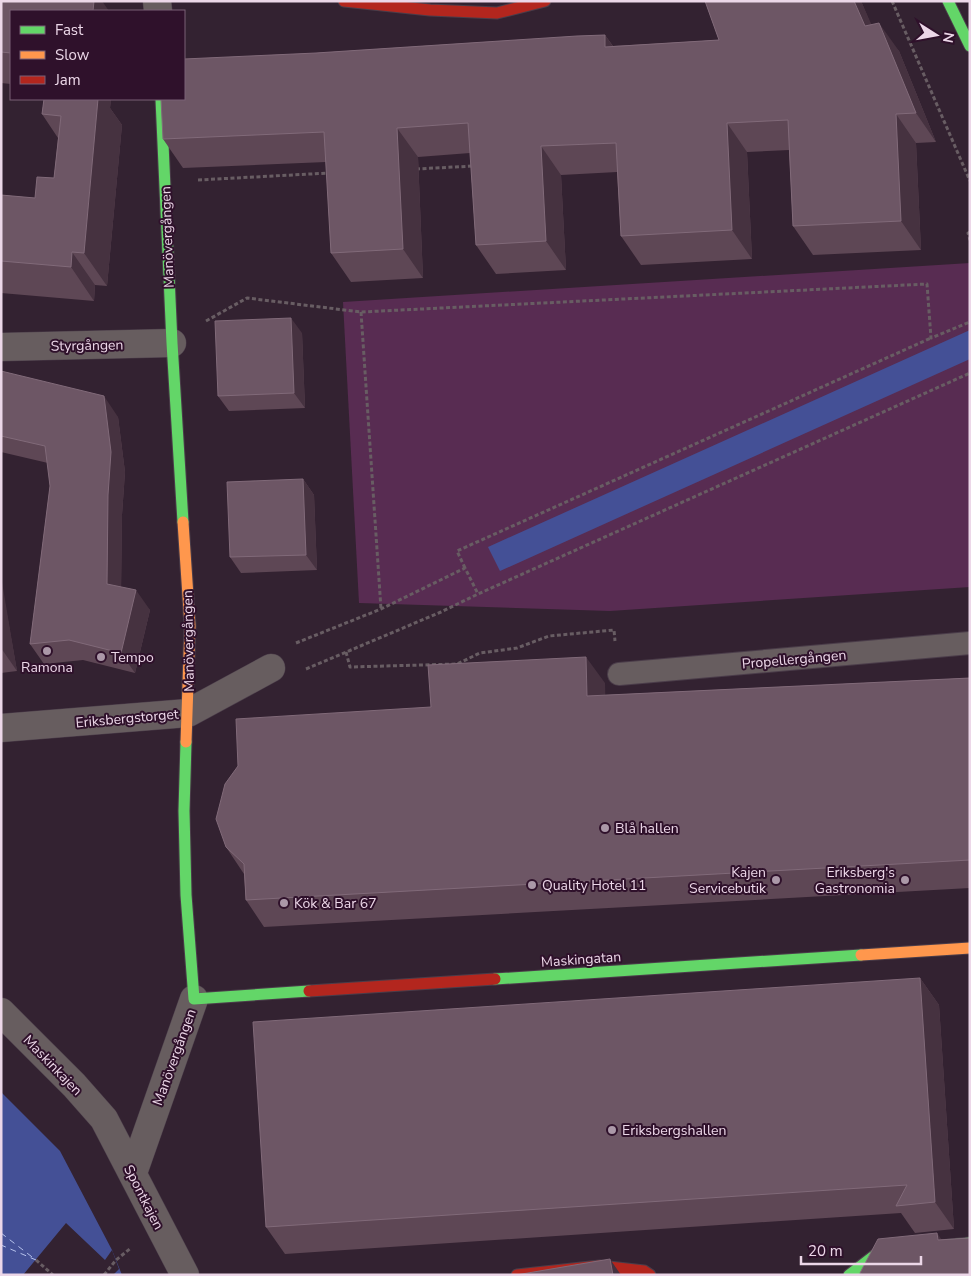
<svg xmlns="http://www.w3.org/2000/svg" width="971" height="1276" font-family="'Nunito Sans',sans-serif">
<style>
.green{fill:#582c52}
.water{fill:#445096}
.pier{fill:#332231}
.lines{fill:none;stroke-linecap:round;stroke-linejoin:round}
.ferry{stroke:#b6c2ec;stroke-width:1;stroke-dasharray:6 5;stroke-linecap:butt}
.lane-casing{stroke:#4b3d4a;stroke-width:24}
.street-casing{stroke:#4b3d4a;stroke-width:29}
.fast-casing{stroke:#4b3d4a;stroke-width:13}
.slow-casing{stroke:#4b3d4a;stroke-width:13}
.jam-casing{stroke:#4b3d4a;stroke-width:13}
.path{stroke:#685d63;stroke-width:3;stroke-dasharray:4 2.5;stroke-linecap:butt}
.lane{stroke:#675d5f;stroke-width:22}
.street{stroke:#675d5f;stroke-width:28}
.fast{stroke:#63d668;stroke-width:11}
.slow{stroke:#ff974d;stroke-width:11}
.jam{stroke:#b3261e;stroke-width:11}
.wall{fill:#5e4755}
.shaded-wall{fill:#463240}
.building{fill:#6d5665;stroke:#816a79}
.poi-dot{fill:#ab98a8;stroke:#2f112b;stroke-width:2}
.labels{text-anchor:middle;stroke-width:4;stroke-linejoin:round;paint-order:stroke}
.street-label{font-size:14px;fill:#ecd7e8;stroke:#2f112b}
.poi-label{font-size:14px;fill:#ecd7e8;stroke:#2f112b;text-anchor:start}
</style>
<rect width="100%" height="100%" fill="#332231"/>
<path class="green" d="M970,263V587L610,611L359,603L343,302Z"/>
<path class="water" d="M970,330V359L500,571L488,547Z
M1,1092L60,1151L112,1250L122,1275H1Z"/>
<path class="pier" d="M66,1223L105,1260L112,1250L119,1269L113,1275H23Z"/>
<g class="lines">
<path class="ferry" d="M1,1233L36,1260L1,1245"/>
<defs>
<path id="lane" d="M619,674L970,643"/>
<path id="street" d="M157,1L158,11
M1,347L172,343
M1,728L188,713L271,668
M1,1012L74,1085L104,1119L185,1275
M133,1173L194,999"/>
<path id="fast" d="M948,1L970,46
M161,99L172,343L183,522
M186,742L184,811L186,895L194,999L309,991
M495,979L861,955
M849,1275L879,1252L970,1243"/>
<path id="slow" d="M183,522L190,626L186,742
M861,955L970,948"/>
<path id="jam" d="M344,1L430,10L497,13L545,1
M309,991L495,979
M517,1275L600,1266L644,1271L650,1275"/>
</defs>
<use href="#lane" class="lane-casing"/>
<use href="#street" class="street-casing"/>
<use href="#fast" class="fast-casing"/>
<use href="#slow" class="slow-casing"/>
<use href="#jam" class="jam-casing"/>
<path class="path" d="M892,1L970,181
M416,169L474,166
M198,180L329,173
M970,232L968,233L970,240
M361,312L381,609
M206,321L247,298L361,312L927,284L931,338L970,322
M465,568L457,551L931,338
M296,643L381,609L465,568L478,594
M346,652L350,667L457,664L480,653L517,648L549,636L614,630L615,641
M306,669L441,612L478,594L970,373
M36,1260L53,1275
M104,1275L116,1260L131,1248"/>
<use href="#lane" class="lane"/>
<use href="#street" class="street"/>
<use href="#fast" class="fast"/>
<use href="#slow" class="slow"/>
<use href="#jam" class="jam"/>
</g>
<path class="wall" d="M1,1L11,11V84L1,83Z
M705,1H861L871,25L899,51L936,142L916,143L921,250L813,255L793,226L789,150L747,152L752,259L641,265L621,236L617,172L561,175L566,270L496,274L476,245L470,153L418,157L423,278L351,282L331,253L326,162L183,168L163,139L316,53L605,35L613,46L719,40Z
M44,99H111L110,108L122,125L107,286L95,285L94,301L1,293V195L35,198L54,178L58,138L42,114Z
M302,333L305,408L229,411L218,396Z
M1,371L118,417L125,472L122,515L121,587L150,610L135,673L83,660L44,664L30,644L50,486L48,463L1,452Z
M303,479L314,495L317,570L241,573L230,557Z
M1,581L17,671L1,673Z
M970,678V888L264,927L246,900L244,874L226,847L431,707L605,683V695Z
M920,978L939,1005L954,1229L915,1233L901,1213L285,1254L266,1227Z"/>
<path class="shaded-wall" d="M94,1H102L109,11H93Z
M854,1H861L885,55L865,26Z
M879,23L899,51L936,142L916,113Z
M605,35L625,64L605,47Z
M91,99H111L110,108L122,125L107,286L84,253Z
M896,114L916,143L921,250L901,221Z
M727,123L747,152L752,259L732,230Z
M397,128L418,157L423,278L403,249Z
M541,146L561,175L566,270L546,241Z
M72,252L95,285L94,301L71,267Z
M291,318L302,333L305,408L294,393Z
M104,396L118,417L125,472L122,515L121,605L107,584L108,495Z
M303,479L314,495L317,570L306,555Z
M1,581L2,582L17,671L1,648Z
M136,590L150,610L135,673L121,653Z
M586,657L605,683L606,723L587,696Z
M920,978L939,1005L954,1229L935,1202Z
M937,1233L956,1260L938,1240Z
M610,1259L621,1275H613Z"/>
<path class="building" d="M1,1H94L93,11H11V53L1,52Z
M705,1H854L865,26L879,23L916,113L896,114L901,221L793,226L788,120L727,123L732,230L621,236L616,143L541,146L546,241L476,245L468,123L397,128L403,249L331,253L324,132L163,139L161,99H184V59L316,53L577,36L605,35V47L719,40Z
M44,99H98L84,253L72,252L71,267L1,261V195L35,198L37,177L54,178L61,116L42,114Z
M291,318L294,393L218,396L215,321Z
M1,371L104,396L111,452L108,495L107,584L136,590L121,653L69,640L30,644L50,486L45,446L1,436Z
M303,479L306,555L230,557L227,482Z
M586,657L587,696L970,678V860L246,900L244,864L226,847L216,819L225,784L238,766L236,719L431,707L428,665Z
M920,978L935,1202L896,1206L907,1185L266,1227L253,1022Z
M937,1233L938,1240L970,1238V1275H863L860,1273L878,1239Z
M610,1259L613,1275H516Z"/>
<g class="poi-dot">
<circle cx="47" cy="651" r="5"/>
<circle cx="101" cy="657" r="5"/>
<circle cx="605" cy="828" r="5"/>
<circle cx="776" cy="880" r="5"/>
<circle cx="905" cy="880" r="5"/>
<circle cx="532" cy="885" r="5"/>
<circle cx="284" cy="903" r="5"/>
<circle cx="612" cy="1130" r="5"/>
</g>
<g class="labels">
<g class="street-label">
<text transform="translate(167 237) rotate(-92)" y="5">Manövergången</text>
<text transform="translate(87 345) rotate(-1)" y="5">Styrgången</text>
<text transform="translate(188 641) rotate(-91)" y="5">Manövergången</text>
<text transform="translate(794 659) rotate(-5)" y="5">Propellergången</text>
<text transform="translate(127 718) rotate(-5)" y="5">Eriksbergstorget</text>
<text transform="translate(581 959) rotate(-4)" y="5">Maskingatan</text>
<text transform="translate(174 1057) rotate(-70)" y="5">Manövergången</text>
<text transform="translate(53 1065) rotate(46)" y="5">Maskinkajen</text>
<text transform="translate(144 1197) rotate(63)" y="5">Spontkajen</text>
</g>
<g class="poi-label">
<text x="111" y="662">Tempo</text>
<text x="47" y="672" text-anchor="middle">Ramona</text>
<text x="615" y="833">Blå hallen</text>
<text x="766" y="877" text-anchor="end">Kajen<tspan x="766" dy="16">Servicebutik</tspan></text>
<text x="895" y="877" text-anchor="end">Eriksberg's<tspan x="895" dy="16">Gastronomia</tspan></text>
<text x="542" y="890">Quality Hotel 11</text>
<text x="294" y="908">Kök &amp; Bar 67</text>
<text x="622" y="1135">Eriksbergshallen</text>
</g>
</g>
<rect width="971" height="1276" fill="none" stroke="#ecd7e8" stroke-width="5"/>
<rect x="10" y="10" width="175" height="90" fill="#2f112b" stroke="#7b6077"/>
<rect x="20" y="26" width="25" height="8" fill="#63d668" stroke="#7b6077"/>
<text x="55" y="35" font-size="15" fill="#ecd7e8">Fast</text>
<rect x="20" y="51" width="25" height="8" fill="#ff974d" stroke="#7b6077"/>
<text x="55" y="60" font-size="15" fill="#ecd7e8">Slow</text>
<rect x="20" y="76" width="25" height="8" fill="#b3261e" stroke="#7b6077"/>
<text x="55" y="85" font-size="15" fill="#ecd7e8">Jam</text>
<g transform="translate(936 35) rotate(101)" stroke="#2f112b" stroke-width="4" paint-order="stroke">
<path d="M0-4L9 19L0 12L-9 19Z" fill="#ecd7e8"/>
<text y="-8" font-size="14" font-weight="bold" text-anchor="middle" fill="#ecd7e8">N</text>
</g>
<path d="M801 1256v8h120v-8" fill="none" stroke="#ecd7e8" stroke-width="2.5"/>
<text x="808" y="1256" font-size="15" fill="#ecd7e8" stroke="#2f112b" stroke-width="4" paint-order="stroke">20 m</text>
</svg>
